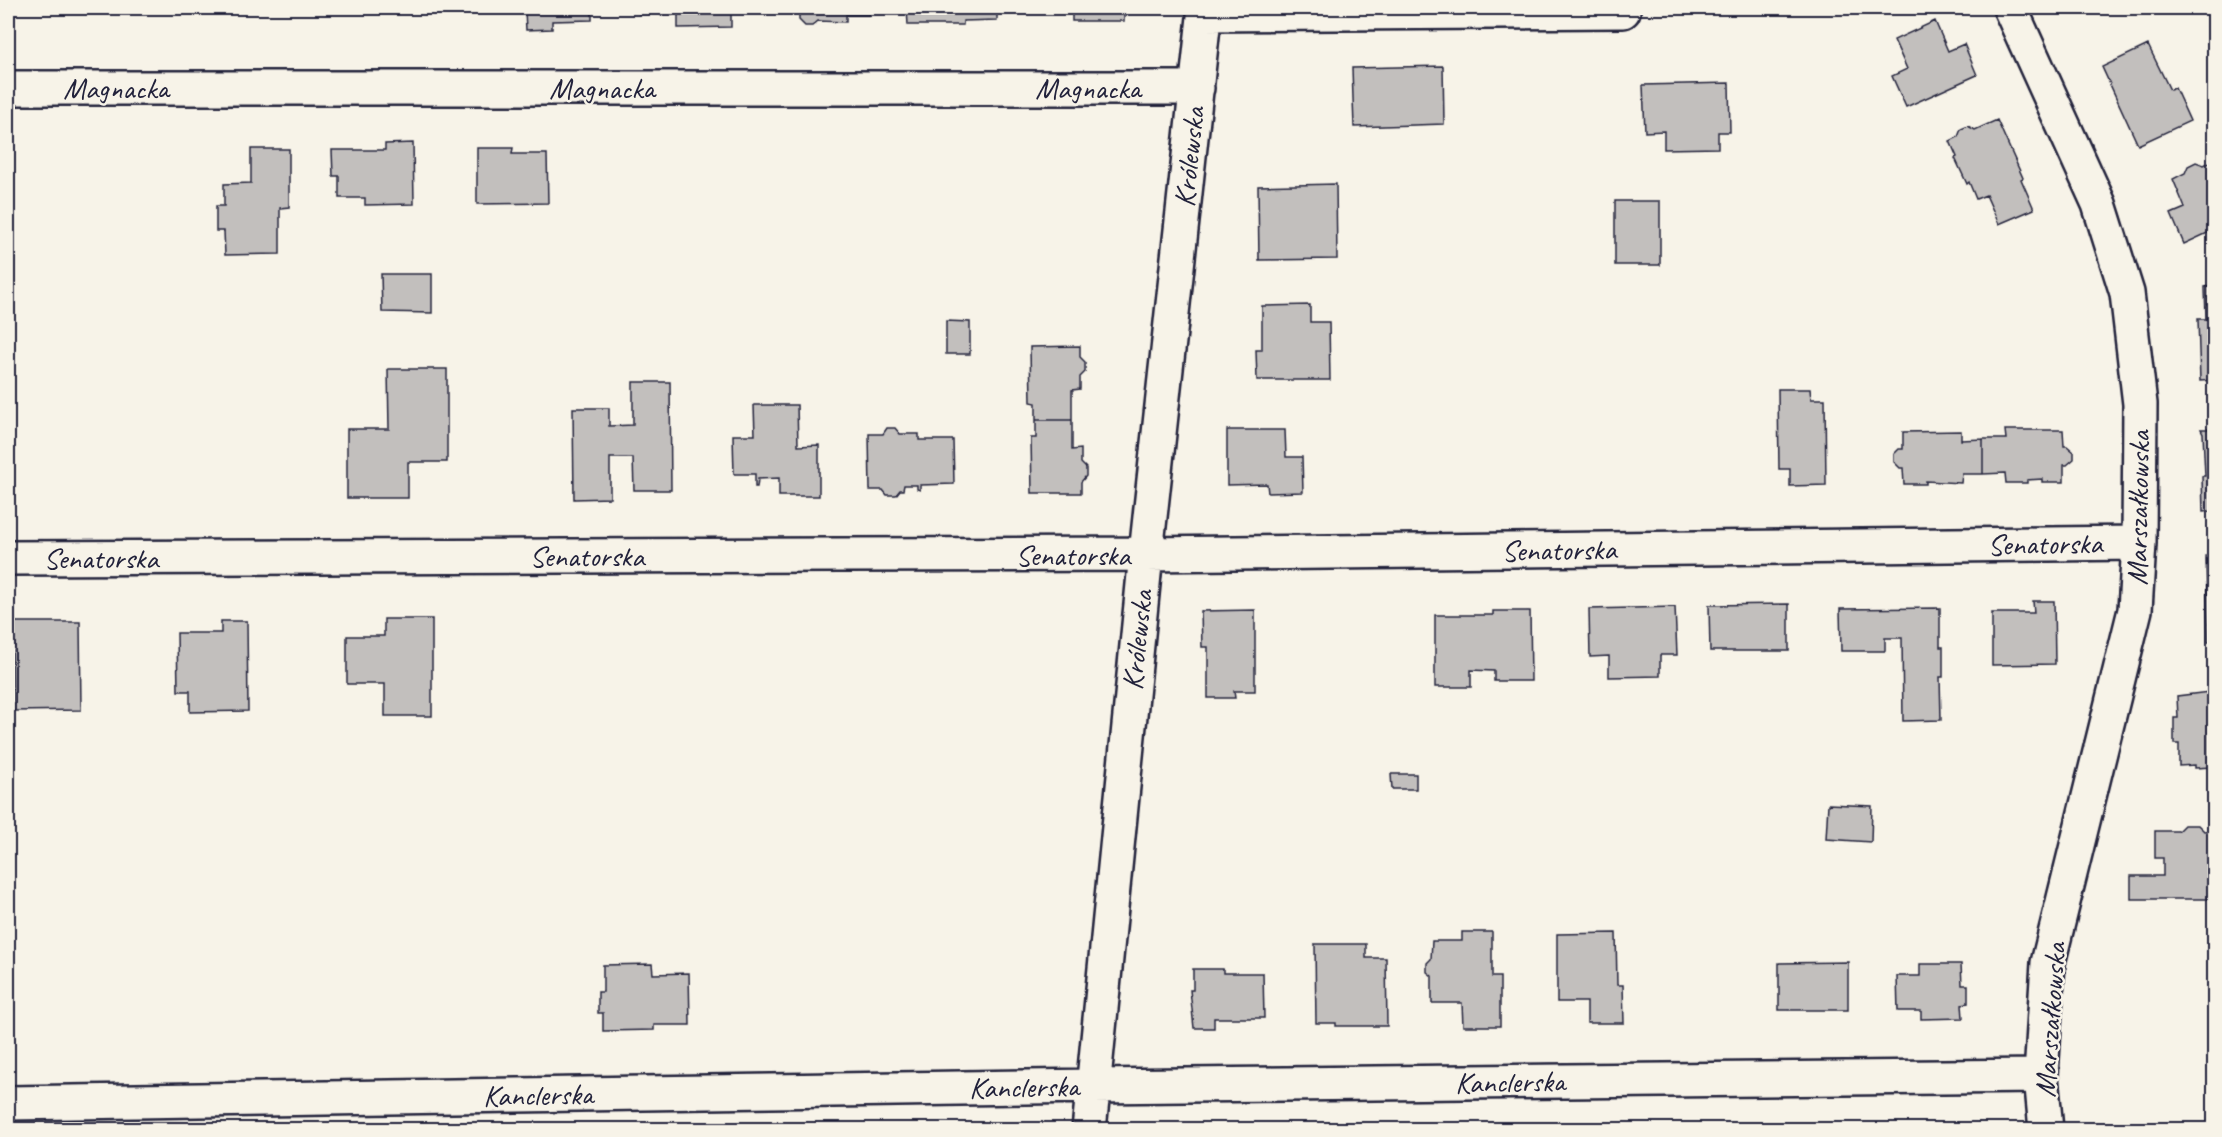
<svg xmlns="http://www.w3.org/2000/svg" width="2222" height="1137" font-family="Caveat,sans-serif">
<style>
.building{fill:#c2bfbd;stroke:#22223b;stroke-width:1.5}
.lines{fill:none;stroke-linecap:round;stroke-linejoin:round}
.minor-casing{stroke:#22223b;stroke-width:38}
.minor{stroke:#f7f3e8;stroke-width:33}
.labels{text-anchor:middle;stroke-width:5;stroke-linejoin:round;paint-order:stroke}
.street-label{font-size:30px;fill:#22223b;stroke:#f7f3e8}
</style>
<rect width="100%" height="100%" fill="#f7f3e8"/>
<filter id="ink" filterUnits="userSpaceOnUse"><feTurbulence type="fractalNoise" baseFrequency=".0167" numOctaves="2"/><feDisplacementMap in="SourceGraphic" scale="12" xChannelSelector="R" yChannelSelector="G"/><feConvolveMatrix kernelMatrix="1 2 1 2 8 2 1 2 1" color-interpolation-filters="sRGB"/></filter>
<g filter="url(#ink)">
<path class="building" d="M522,8H592V20L552,21V29L526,30L525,10H522Z
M639,8H731V27L678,28V14H639Z
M803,8H869V15H846V22L818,21L812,26H805L799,20V12Z
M907,8H997V20L963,21V25H908Z
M1072,8H1124V21H1072Z
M1935,21L1948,51L1964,44L1977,75L1906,107L1892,76L1907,69L1894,40Z
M2148,45L2170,90L2175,88L2190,121L2138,145L2102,67Z
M1443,66L1444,124L1354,127L1352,68Z
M1729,83L1730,132H1718V148L1664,149V131L1645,132L1643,85Z
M1997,120L2023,178L2021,179L2034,209L1999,224L1986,195L1976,199L1969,182L1967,184L1955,158L1957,157L1950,141L1958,137L1961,129L1968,126L1975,130Z
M413,143L414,204L365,205V198H339V176H333L332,150H385V144Z
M477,148H513L512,154H547L548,203L477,204Z
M251,149H289V207L280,208V254L225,255L224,231H216V206H224V184L251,183Z
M2214,160V230L2184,244L2171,214L2185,208L2173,179L2185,173L2188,166L2196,162L2204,165Z
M1336,184L1337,259L1259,260L1258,186Z
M1615,201H1660V265H1615Z
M381,274H432V313L382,312Z
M2214,286V380L2200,381L2198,319H2206L2205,287Z
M1310,305V322H1329L1330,380H1257L1256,350H1262V306Z
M946,321L970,322V354H946Z
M1080,346V357L1085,362V372L1080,377V389L1072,390V420H1036V403L1031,402L1030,347Z
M388,369H447V462H408V498H347V429H389Z
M633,382H670L671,490H634L633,458H610V498L574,499L573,408H609V426L633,425Z
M1778,389H1810L1811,399H1825L1826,485L1790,486V469H1779Z
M754,405H797L798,446L819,445V496H779V478L758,479L757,487H755V474H734L733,435H755Z
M1036,420H1072V450L1081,449V463L1086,468V476L1081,482V493H1032L1031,438H1036Z
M887,428H895L900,434H919V440H953L954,484L920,485V490L917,489V485H904L903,490H900L896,495H887L883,490H870L869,434H883Z
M2201,429H2214V511L2203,512L2202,476H2205L2203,433Z
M1227,430H1285L1286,457H1302L1303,492L1268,493L1267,484L1227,485Z
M2005,430H2063L2064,446H2067L2074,452V459L2067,465H2064V482H2042V479L2027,480V483H2006L2005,473L1983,474V439H2006Z
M1961,431V440L1983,439V474H1962L1961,483L1926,481V484H1904L1903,468H1900L1894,462V454L1899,449H1903V432Z
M2206,556H2214V642H2208Z
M2033,601H2054L2055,664L1992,665V613H2034Z
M1789,604V651H1710L1709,605Z
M1675,607L1677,655H1660V676L1609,677V656L1590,657L1589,609Z
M1940,608V647H1943V677H1940L1941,720L1903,721L1902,638H1885V651H1841L1840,609Z
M1255,610V691H1234L1235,698H1208V647H1202L1201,611Z
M1493,611H1530L1531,681H1494V671L1471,670V687H1435V615H1493Z
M384,619H432V716H385V684H347V636H384Z
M221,621H247L248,711L190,712V691H178L177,633H221Z
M12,622H80L81,710L13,711Z
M2209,692L2210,695H2214V765H2211L2212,767L2195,768V765L2179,766V744H2174V718H2178L2177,696Z
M1391,774H1416V789H1392Z
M1828,804L1872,806L1871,842L1826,839Z
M2184,825H2198L2204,831L2214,830V899H2131V876H2163V858H2155V831H2178Z
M1462,932H1492V977H1500V1026H1463L1462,1003H1432V976L1427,972V963L1431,959L1432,941H1462Z
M1616,933L1617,985H1623L1624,1023H1587V1002H1557V934Z
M1315,944H1366V958H1386L1387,1026H1336V1023H1316Z
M1848,962V1010H1779V963Z
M652,964L653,974L689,973L690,1025H654V1030L603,1031V1013H598V992H603V965Z
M1920,964H1961L1962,985H1968V1003L1962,1004L1963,1018L1921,1019V1011H1898L1897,976H1920Z
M1193,969H1223V973H1263L1264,1018H1214V1028H1194L1190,990H1193Z"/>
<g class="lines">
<defs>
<path id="minor" d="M2010,8L2099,204L2127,293L2140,404L2139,543L2135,610L2048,963L2041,1076L2046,1130
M1204,14L1623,11
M8,88H1197
M8,558L1146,554L2139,543
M8,1103L1094,1086L2041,1076
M1089,1130L1146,554L1205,8"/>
</defs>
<use href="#minor" class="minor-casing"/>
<use href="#minor" class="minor"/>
</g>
</g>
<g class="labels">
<g class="street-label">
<text x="116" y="98">Magnacka</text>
<text x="602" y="98">Magnacka</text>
<text x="1088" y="98">Magnacka</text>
<text transform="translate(1189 157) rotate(-84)" y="10">Królewska</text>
<text transform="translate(2138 508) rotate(-89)" y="10">Marszałkowska</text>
<text transform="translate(2045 544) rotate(-1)" y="10">Senatorska</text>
<text transform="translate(1559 550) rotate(-1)" y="10">Senatorska</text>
<text x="1073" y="565">Senatorska</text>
<text x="587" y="566">Senatorska</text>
<text x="101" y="568">Senatorska</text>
<text transform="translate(1137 640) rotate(-84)" y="10">Królewska</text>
<text transform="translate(2050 1020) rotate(-86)" y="10">Marszałkowska</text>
<text transform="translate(1510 1082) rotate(-1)" y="10">Kanclerska</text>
<text transform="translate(1024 1087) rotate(-1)" y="10">Kanclerska</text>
<text transform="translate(538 1095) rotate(-1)" y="10">Kanclerska</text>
</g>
</g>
<rect width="2222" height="1137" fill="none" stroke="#f7f3e8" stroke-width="30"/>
<rect x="15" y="15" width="2192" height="1107" fill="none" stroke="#22223b" stroke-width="2" filter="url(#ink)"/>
</svg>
